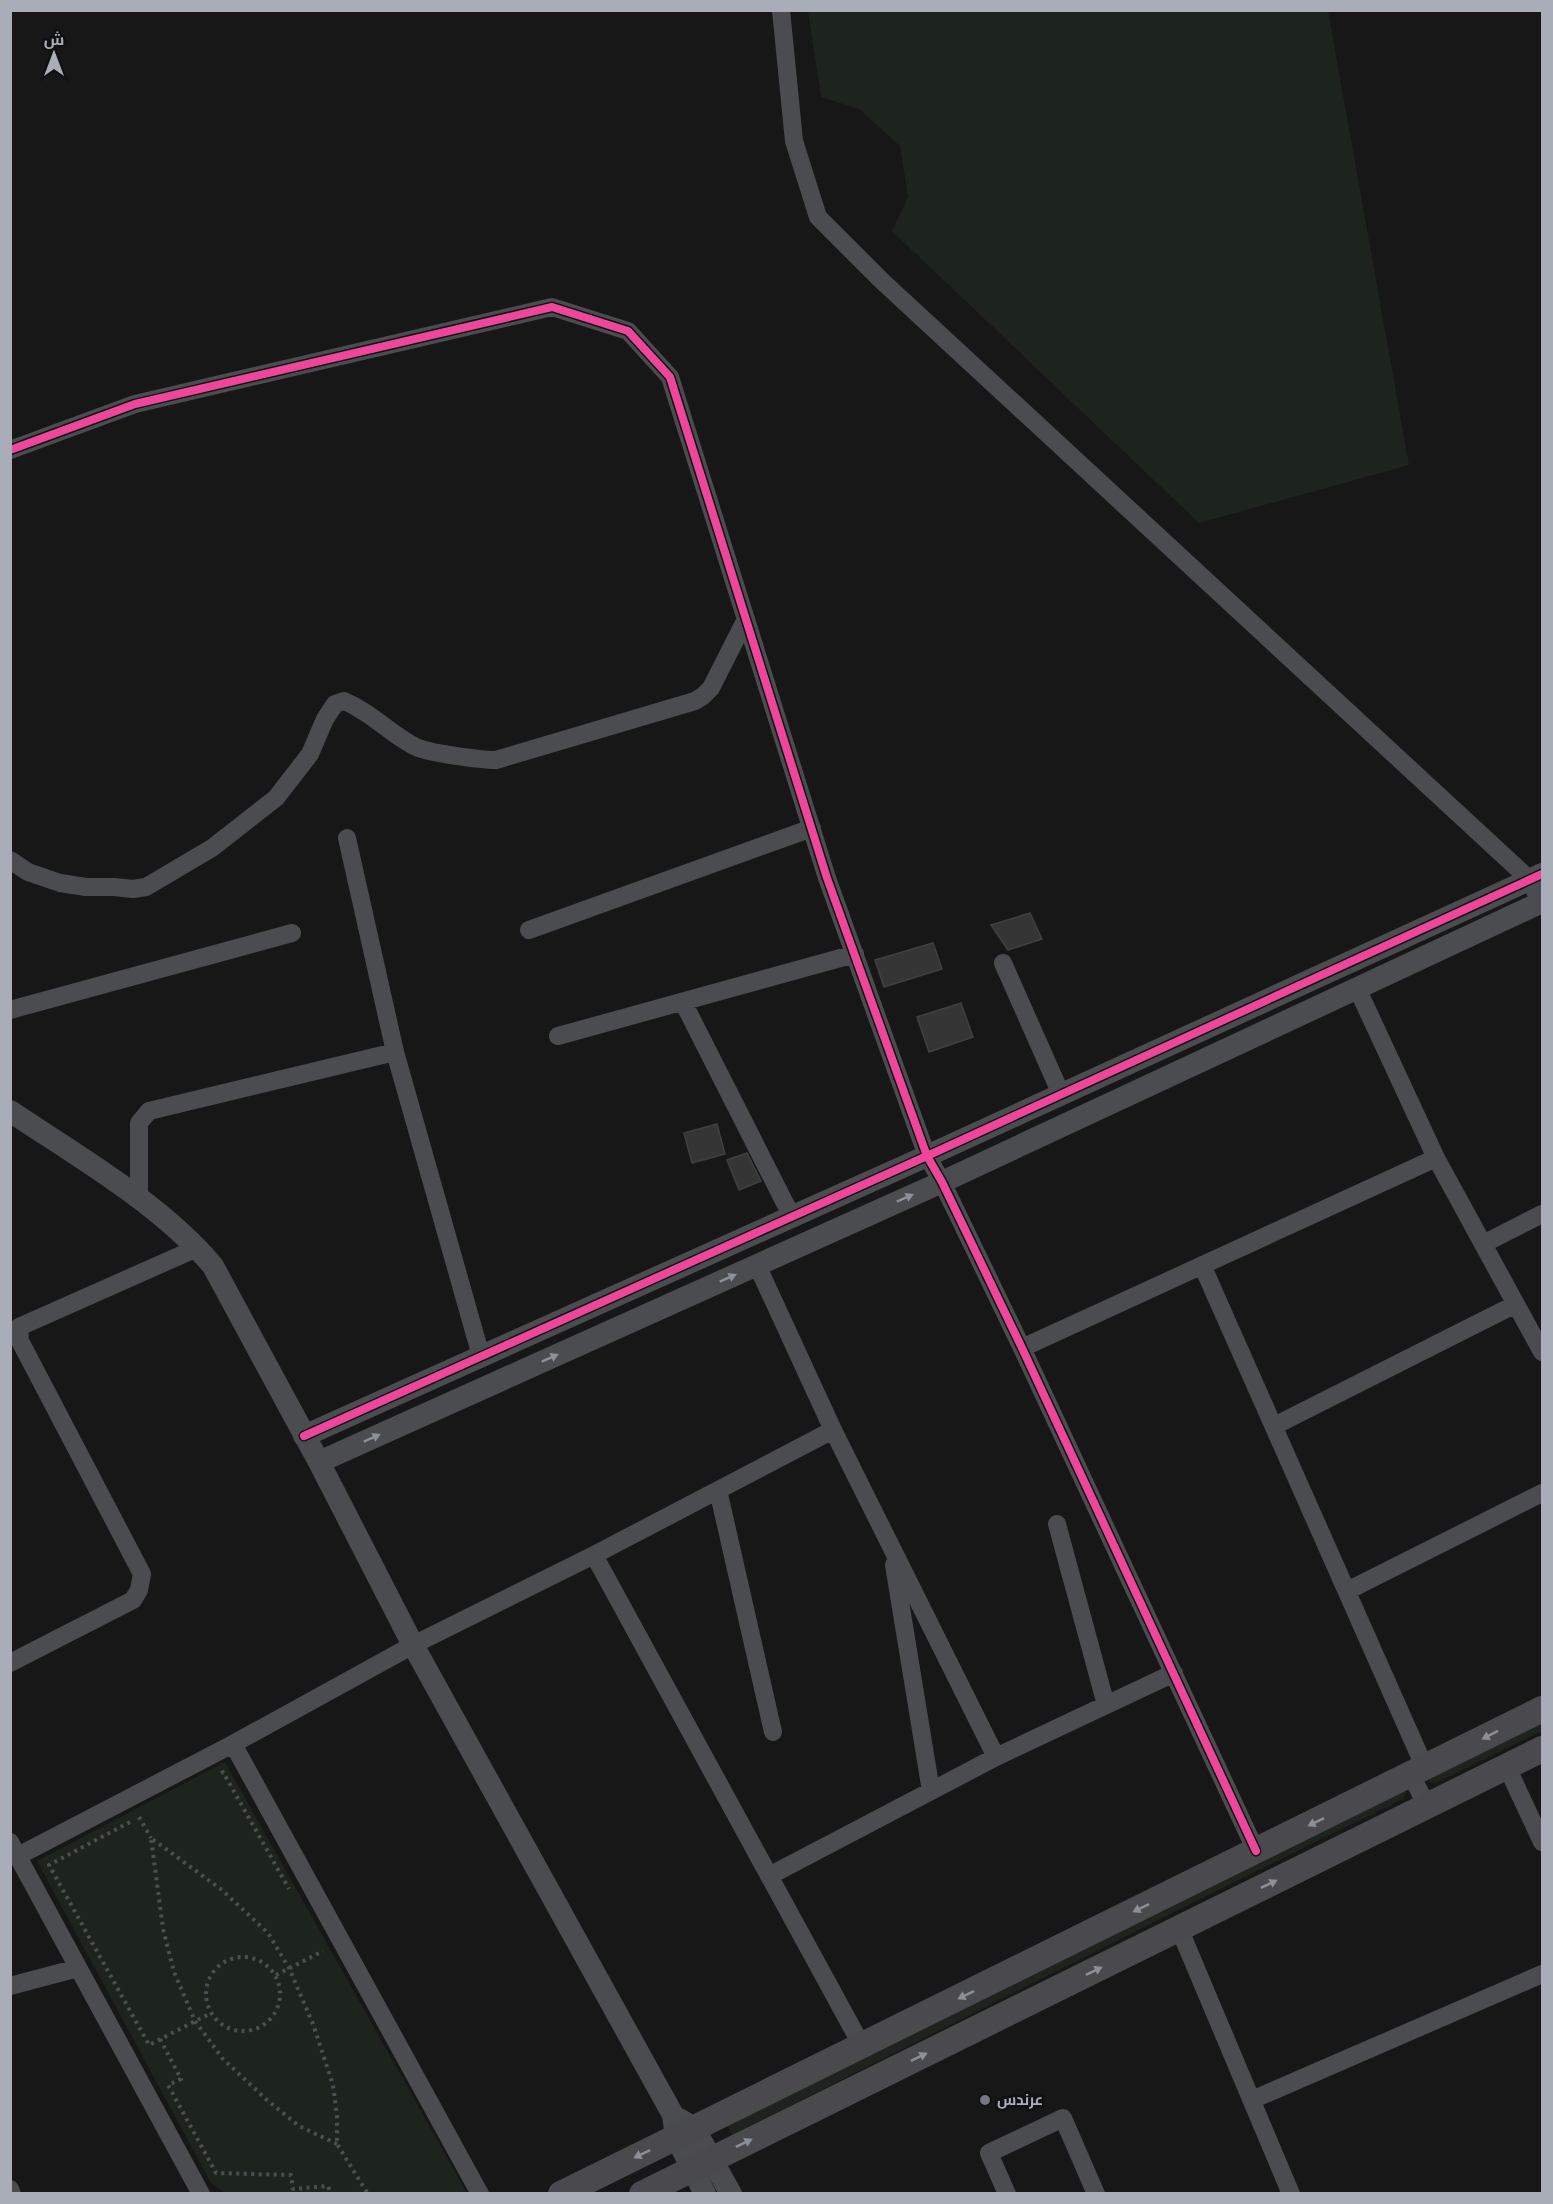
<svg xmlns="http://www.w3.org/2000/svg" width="1553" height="2204" font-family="Ubuntu,Cairo,sans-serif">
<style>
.green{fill:#1d241e}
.building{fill:#353536;stroke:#3f4043;stroke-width:1.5}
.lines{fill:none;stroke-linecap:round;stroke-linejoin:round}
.path{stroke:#4d4e52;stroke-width:4;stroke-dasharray:3 4.5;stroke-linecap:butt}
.minor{stroke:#4b4c50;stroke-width:18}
.tertiary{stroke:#4b4c50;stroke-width:22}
.secondary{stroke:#4a4a4e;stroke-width:26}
.cycleway-casing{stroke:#111113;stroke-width:11}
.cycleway{stroke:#ed469a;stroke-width:8}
.oneway{fill:#8c9099}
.oneway2{fill:#8c8f98}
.poi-dot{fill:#757880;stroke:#111113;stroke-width:2}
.labels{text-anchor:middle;stroke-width:6;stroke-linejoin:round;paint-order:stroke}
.poi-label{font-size:15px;font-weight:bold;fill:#a8adb8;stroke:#111113;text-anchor:start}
</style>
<rect width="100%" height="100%" fill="#171717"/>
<path class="green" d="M808,11H1328L1409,465L1199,523L892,231L908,197L900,146L859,109L821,97Z
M1542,1721V1731L1436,1783L1429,1782L1430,1775Z
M225,1762L467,2193L227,2194L211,2183L37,1861Z
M1399,1791L1406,1792L1403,1799L1190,1904L732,2135L727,2124Z"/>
<path class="building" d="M1030,913L1042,939L1008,950L991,925Z
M933,943L942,969L884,987L875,960Z
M961,1003L973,1037L929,1052L917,1017Z
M717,1124L725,1154L692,1163L684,1133Z
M747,1153L761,1181L739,1190L727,1160Z"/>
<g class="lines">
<path class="path" d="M221,1773L223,1772L289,1889
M139,1817L151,1838
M130,1822L49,1865L149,2045L211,2013
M206 1994a37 37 0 1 1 74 0a37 37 0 1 1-74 0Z
M276,1975L323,1951
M160,2039L181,2079L168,2085L216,2173L291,2175L293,2189L328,2186L331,2194
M337,2144L299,2126L267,2100L223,2059L195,2021L174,1972L163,1929L151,1838L222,1890L268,1933L289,1968L313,2024L333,2085L337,2116V2144L368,2194"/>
<path class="minor" d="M781,10L794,141L818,217L882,281L1530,880L1542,906
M10,450L135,404L552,307L628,331L670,377L827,878L927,1156L942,1182L1022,1348L1256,1851
M347,838L395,1052L481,1356
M10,860L28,872L60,883L86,887H114L133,889L146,887L212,848L276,798L310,754L325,719L335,704L344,701C371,712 389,733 414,746C426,753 481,760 496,760L695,701L703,696L711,688L746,619
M529,930L812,828
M1003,963L1061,1094
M1357,988L1436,1158L1542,1352
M683,1002L792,1217
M10,1010L292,933
M558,1036L855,954
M139,1199V1123L149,1111L395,1052
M1483,1244L1542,1214
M757,1265L833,1430L996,1757
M1202,1265L1425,1768
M1022,1348L1436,1158
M1274,1426L1516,1304
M718,1490L773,1732
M1057,1524L1106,1705
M594,1555L862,2046
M894,1565L931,1791
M1347,1591L1542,1493
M10,1663L133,1600L139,1590L142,1574L20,1341L19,1327L197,1248
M233,1744L480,2194
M1507,1767L1542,1842
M1411,1775L1427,1806
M10,1842L201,2194
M18,1856L233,1744L413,1645L594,1555L833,1430
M769,1876L996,1757L1174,1673
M1179,1928L1291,2194
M10,1986L78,1968
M1252,2100L1542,1974
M10,2189L12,2194
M1007,2194L989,2153L1063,2118L1096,2194"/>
<path class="tertiary" d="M10,1111C77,1156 161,1204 213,1266L319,1462L413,1645L673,2115L676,2137L705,2194
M304,1436L927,1156L1542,874
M319,1462L942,1182L1542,902
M679,2119L694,2128L731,2194"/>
<path class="secondary" d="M561,2194L1542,1709
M642,2194L1542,1749"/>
<defs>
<path id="cycleway" d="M10,450L135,404L552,307L628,331L670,377L827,878L927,1156L942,1182L1022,1348L1256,1851
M304,1436L927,1156L1542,874"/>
</defs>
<use href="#cycleway" class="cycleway-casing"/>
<use href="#cycleway" class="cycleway"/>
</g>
<defs><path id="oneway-solid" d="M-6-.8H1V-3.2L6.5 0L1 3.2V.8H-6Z" transform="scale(1.5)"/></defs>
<g class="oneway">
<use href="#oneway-solid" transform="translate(905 1198) rotate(-24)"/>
<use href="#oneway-solid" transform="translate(728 1278) rotate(-24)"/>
<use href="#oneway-solid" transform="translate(550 1358) rotate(-24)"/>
<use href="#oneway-solid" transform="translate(372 1438) rotate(-24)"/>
</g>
<g class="oneway2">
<use href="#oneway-solid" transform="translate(1490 1735) rotate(153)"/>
<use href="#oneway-solid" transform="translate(1316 1822) rotate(154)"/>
<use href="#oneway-solid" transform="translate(1269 1884) rotate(-26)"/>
<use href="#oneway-solid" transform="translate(1141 1908) rotate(154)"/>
<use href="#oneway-solid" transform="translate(1094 1971) rotate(-26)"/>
<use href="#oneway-solid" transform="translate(966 1995) rotate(154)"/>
<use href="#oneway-solid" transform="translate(919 2057) rotate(-26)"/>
<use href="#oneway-solid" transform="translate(744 2143) rotate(-26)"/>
<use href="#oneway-solid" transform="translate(642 2154) rotate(154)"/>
</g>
<circle class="poi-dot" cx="985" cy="2100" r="6"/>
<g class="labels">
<g class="poi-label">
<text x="997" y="2105">عرندس</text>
</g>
</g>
<rect width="1553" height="2204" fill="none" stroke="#a8adb8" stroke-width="24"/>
<g transform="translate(54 54)" stroke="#111113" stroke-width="4.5" paint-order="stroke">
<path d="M0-4.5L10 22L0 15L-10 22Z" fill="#a8adb8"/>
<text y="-9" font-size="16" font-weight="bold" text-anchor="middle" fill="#a8adb8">ش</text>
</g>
</svg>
